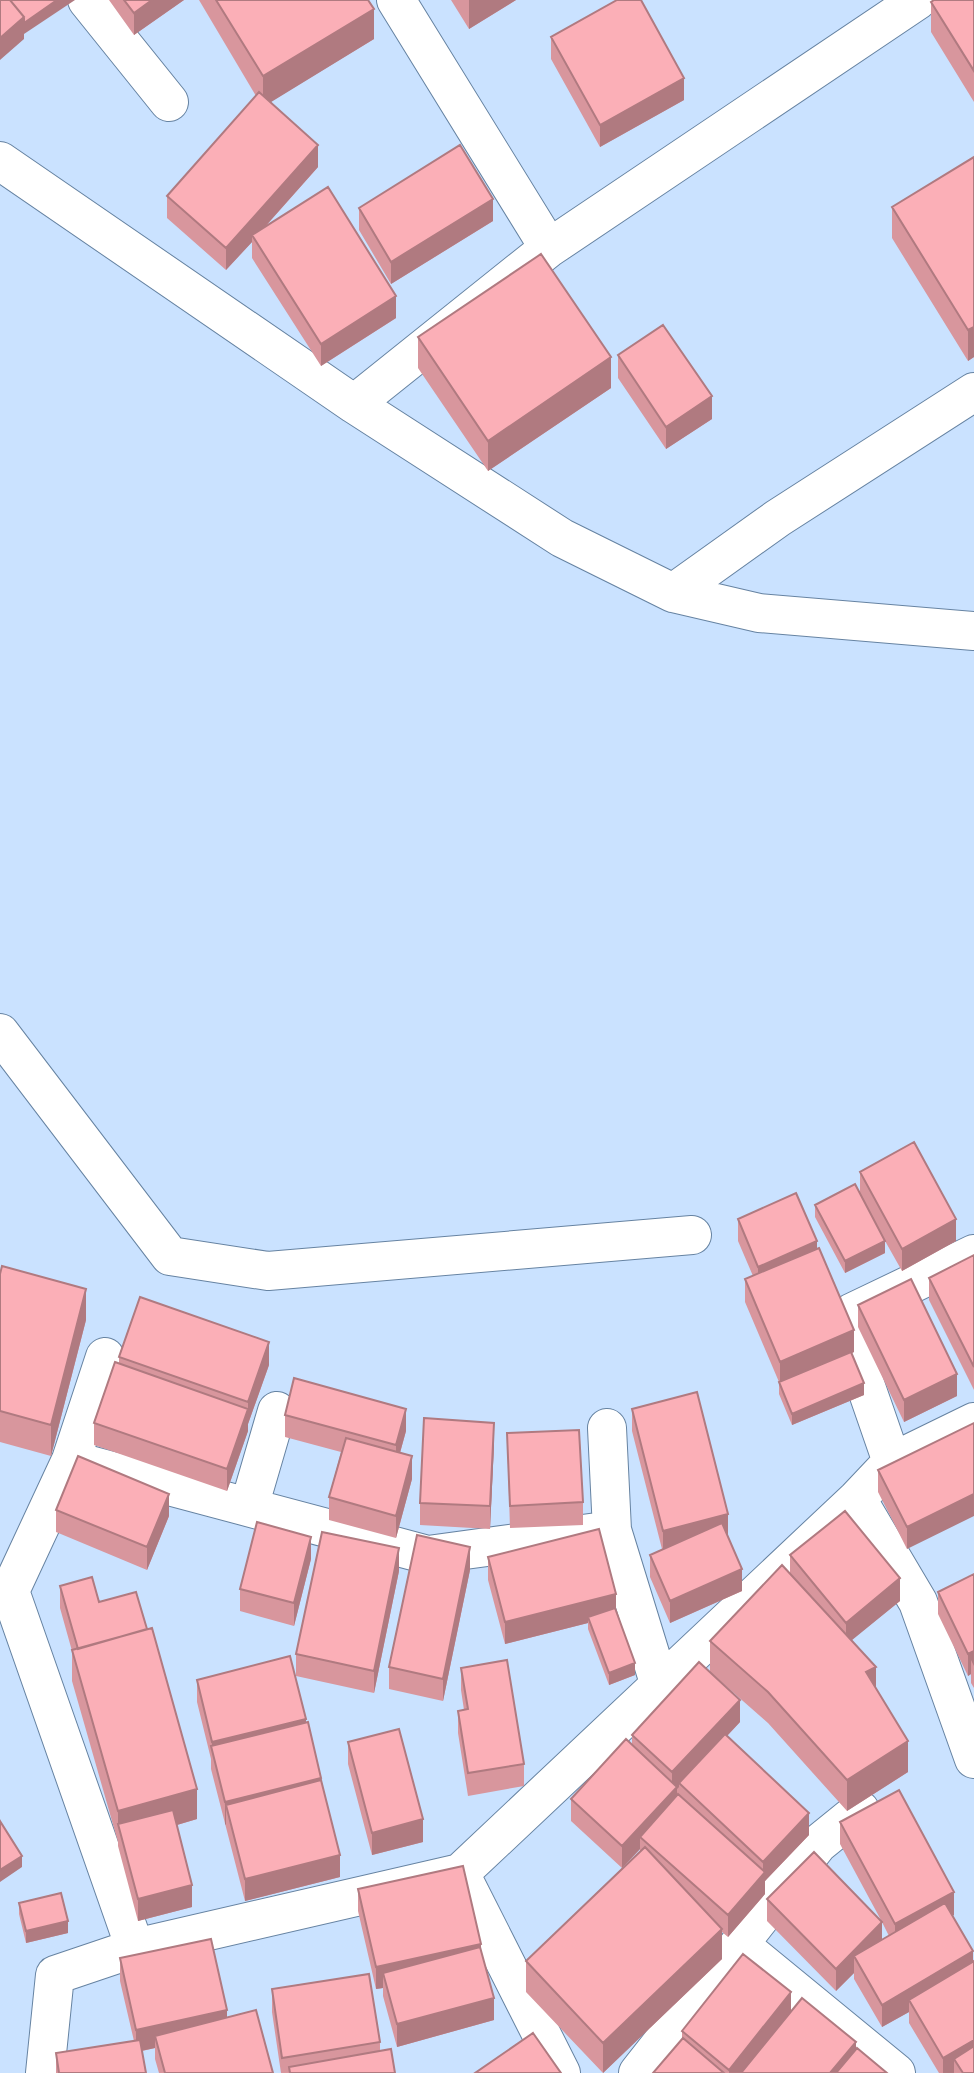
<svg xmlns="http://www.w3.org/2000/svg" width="974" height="2073" font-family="Mulish,sans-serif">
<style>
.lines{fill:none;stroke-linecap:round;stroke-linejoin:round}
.minor-casing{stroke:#6683a2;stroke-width:40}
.minor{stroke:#fff;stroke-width:38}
.wall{fill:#d8969d;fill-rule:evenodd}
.shaded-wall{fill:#b07a80}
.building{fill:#fbafb7;stroke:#b07a80;stroke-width:2}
</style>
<rect width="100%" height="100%" fill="#cae2ff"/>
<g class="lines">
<defs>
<path id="minor" d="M87,0L169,102
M0,161L354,404L562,538L673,593L778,518L974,392
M549,248L918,0
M354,404L549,248L396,0
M673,593L759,613L974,631
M0,1033L170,1256L268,1271L692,1235
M607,1428L612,1530L660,1686
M71,1460L428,1555L612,1530
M892,1462L854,1352L851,1313L974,1254
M857,1499L918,1602L974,1759
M249,1507L277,1411
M10,1591L135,1948
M0,1597L10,1591L71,1460L105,1357
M460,1873L561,2073
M740,1945L896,2073
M45,2073L55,1975L135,1948L460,1873L857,1499L892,1462L974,1422
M638,2073L818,1844L860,1810"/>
</defs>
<use href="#minor" class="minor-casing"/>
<use href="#minor" class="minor"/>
</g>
<path class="wall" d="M109,0H184L134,35Z
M199,0H368L374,39L270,102L318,167L264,228L396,318L321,366L252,258V242L226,270L167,218V196L256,96Z
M451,0H516L469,29Z
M974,0V102L931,32V2Z
M551,37L684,100L600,147L551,59Z
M974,157V357L968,361L892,238V207Z
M359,208L493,221L391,284L359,230Z
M418,337L611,388L488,471L418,368Z
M618,355L712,419L666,449L618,378Z
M860,1172L956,1241L902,1271L880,1232L885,1253L845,1273L815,1217V1205L860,1192Z
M738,1219L817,1248L854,1352L852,1353L864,1395L792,1425L779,1394V1382L745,1302V1279L753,1276L738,1241Z
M974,1255V1390L929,1300V1278Z
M0,1274L86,1320L51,1456L0,1442Z
M858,1305L957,1396L904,1422L858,1327Z
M119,1357L269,1365L248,1424V1431L227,1491L94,1445V1423L119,1364Z
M632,1409L728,1536L742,1591L670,1623L650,1577V1555L662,1549L632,1431Z
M285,1415L406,1431L400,1453L412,1479L396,1538L329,1520V1497L341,1452L285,1437Z
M974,1423L907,1549L878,1492V1470Z
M507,1433L583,1502V1525L510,1528Z
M494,1445L490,1529L420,1525V1503Z
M56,1510L169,1516L147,1570L56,1532Z
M790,1555L900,1601L851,1640L876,1689L908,1772L847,1811L768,1723L710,1672V1641L790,1573Z
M488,1557L616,1610L635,1675L609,1685L588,1629V1623L505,1644L488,1580Z
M311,1559L294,1626L240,1611V1589Z
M470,1570L443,1701L389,1689V1667Z
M399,1571L374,1693L296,1676V1654Z
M974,1574V1688L971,1683V1674L968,1676L938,1614V1592Z
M60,1586L99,1602L197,1819L177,1825L192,1907L138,1921L118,1846V1842L72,1681V1651L60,1608Z
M461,1668L524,1764V1786L468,1796L458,1733V1711L464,1710L461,1690Z
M197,1680L306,1723L321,1783L340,1877L245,1901L211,1769V1759L197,1702Z
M740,1722L727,1736L809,1835L765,1881V1894L728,1937L722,1932V1959L603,2073L526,1992V1961L640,1851V1849L622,1868L571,1821V1799L632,1745V1735Z
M348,1742L423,1842L372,1855L348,1764Z
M840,1822L954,1915L952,1916L973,1962L974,2073H939L909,2023V2012L882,2027L854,1979V1973L836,1991L767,1921V1899L882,1922L840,1844ZM882,1922L889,1936L882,1940Z
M358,1889L494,2020L397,2047L383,1996V1988L376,1989L358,1911Z
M19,1903L68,1933L26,1943L19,1914Z
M120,1958L227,2017L273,2073H159L155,2059V2048L142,2051L146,2073H56V2053L134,2041L120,1981Z
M272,1989L380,2042V2051L395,2073H281L272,2012Z
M791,2011L856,2049L887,2073H653L682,2039V2031Z"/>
<path class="shaded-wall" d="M57,0H75L24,34V23Z
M152,0H184L134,35V13Z
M469,0H516L469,29Z
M374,9V39L263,107V76Z
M24,17V39L0,60V38Z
M684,78V100L600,147V125Z
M318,145V167L254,239L252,235V242L226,270V248Z
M493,199V221L391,284V262Z
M396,296V318L321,366V344Z
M974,327V357L968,361V330Z
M611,357V388L488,471V441Z
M712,396V419L666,449V427Z
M956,1219V1241L902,1271V1249Z
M817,1241V1263L758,1289V1267Z
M885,1241V1253L845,1273V1261Z
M86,1289V1320L51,1456V1425Z
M854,1330V1352L780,1384V1362Z
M269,1342V1365L248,1424V1402Z
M957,1374V1396L904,1422V1400Z
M864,1383V1395L792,1425V1414Z
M248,1409V1431L227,1491V1469Z
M406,1409V1431L396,1467V1445Z
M494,1423V1445L490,1529V1506Z
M412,1456V1479L396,1538V1516Z
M169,1494V1516L147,1570V1547Z
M974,1494V1516L907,1549V1527Z
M728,1514V1536L663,1553V1531Z
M311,1537V1559L294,1626V1603Z
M470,1547V1570L443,1701V1679Z
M399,1548V1571L374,1693V1671Z
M742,1569V1591L670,1623V1601Z
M900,1578V1601L846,1645V1623Z
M616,1594V1616L588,1617V1623L505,1644V1622Z
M974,1651V1666L971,1660V1674L968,1676V1654Z
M635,1663V1675L609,1685V1673Z
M876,1667V1698L866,1672Z
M740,1700V1722L681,1785L679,1783V1787L677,1789V1809L640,1837V1849L622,1868V1846L672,1792V1772Z
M306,1719V1741L212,1751V1742Z
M908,1741V1772L847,1811V1780Z
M321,1778V1801L226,1805V1824L225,1825V1802Z
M197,1789V1819L123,1841L118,1824V1842V1811Z
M809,1813V1835L765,1881V1894L728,1937V1915L763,1875V1862Z
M423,1819V1842L372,1855V1833Z
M340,1855V1877L245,1901V1879Z
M22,1856V1867L0,1882V1870Z
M192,1885V1907L138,1921V1899Z
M954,1892V1915L895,1946V1924Z
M68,1921V1933L26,1943V1931Z
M882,1922V1944L854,1956V1973L836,1991V1969Z
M722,1929V1959L603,2073V2043Z
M481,1944V1966L383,1973V1988L376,1989V1967Z
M973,1951V1974L909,2000V2012L882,2027V2005Z
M791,1992V2014L744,2073H729V2070Z
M494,1998V2020L397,2047V2024Z
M227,2010V2033L155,2036V2048L136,2052V2030Z
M974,2040V2062L954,2059V2073H943V2058Z
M856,2042V2064L848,2073H830Z"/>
<path class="building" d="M0,0H10L24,17L0,38Z
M10,0H57L24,23V17Z
M124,0H152L134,13Z
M216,0H368L374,9L263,76Z
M617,0H641L684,78L600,125L551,37Z
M934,0H974V71L931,2Z
M259,92L318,145L226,248L167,196Z
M460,145L493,199L391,262L359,208Z
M974,157V327L968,330L892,207Z
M328,187L396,296L321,344L252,235Z
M541,254L611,357L488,441L418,337Z
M663,325L712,396L666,427L618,355Z
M914,1142L956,1219L902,1249L860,1172Z
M855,1184L885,1241L845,1261L815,1205Z
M796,1193L817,1241L758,1267L738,1219Z
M819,1248L854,1330L780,1362L745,1279Z
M974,1255V1367L929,1278Z
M2,1266L86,1289L51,1425L0,1411V1274Z
M911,1279L957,1374L904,1400L858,1305Z
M140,1297L269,1342L248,1402L119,1357Z
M851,1352L864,1383L792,1414L779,1382Z
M115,1362L248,1409L227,1469L94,1423Z
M294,1378L406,1409L396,1445L285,1415Z
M697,1392L728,1514L663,1531L632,1409Z
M424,1418L494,1423L490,1506L420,1503Z
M974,1423V1494L907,1527L878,1470Z
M579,1430L583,1502L510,1506L507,1433Z
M346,1438L412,1456L396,1516L329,1497Z
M78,1456L169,1494L147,1547L56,1510Z
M845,1511L900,1578L846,1623L790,1555Z
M257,1522L311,1537L294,1603L240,1589Z
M722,1523L742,1569L670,1601L650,1555Z
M599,1529L616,1594L505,1622L488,1557Z
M322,1532L399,1548L374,1671L296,1654Z
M417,1535L470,1547L443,1679L389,1667Z
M782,1565L876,1667L866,1672L908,1741L847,1780L768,1692L710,1641Z
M974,1574V1651L968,1654L938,1592Z
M92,1577L99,1602L136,1592L147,1629L78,1649L60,1586Z
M615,1608L635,1663L609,1673L588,1617Z
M152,1628L197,1789L118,1811L72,1650Z
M290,1656L306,1719L212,1742L197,1680Z
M507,1660L524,1764L468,1773L458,1711L468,1709L461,1668Z
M699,1662L740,1700L672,1772L632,1735Z
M308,1722L321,1778L225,1802L211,1746Z
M399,1729L423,1819L372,1833L348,1742Z
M725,1734L809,1813L763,1862L679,1783Z
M626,1739L677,1787L622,1846L571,1799Z
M321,1780L340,1855L245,1879L226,1805Z
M899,1790L954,1892L895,1924L840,1822Z
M678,1794L765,1872L728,1915L640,1837Z
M173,1810L192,1885L138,1899L118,1824Z
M0,1821L22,1856L0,1870Z
M645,1847L722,1929L603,2043L526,1961Z
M814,1852L882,1922L836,1969L767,1899Z
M463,1866L481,1944L376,1967L358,1889Z
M61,1893L68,1921L26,1931L19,1903Z
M945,1903L973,1951L882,2005L854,1956Z
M211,1939L227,2010L136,2030L120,1958Z
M480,1947L494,1998L397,2024L383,1973Z
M743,1954L791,1992L729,2070L682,2031Z
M974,1961V2040L943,2058L909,2000Z
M369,1974L380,2042L282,2058L272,1989Z
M802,1998L856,2042L830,2073H741Z
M256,2010L273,2073H165L155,2036Z
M533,2033L561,2073H475Z
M683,2038L724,2073H653Z
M140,2040L146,2073H59L56,2053Z
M974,2046V2073H963L954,2059Z
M857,2048L887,2073H836Z
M391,2049L395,2073H290L289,2067Z"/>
</svg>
